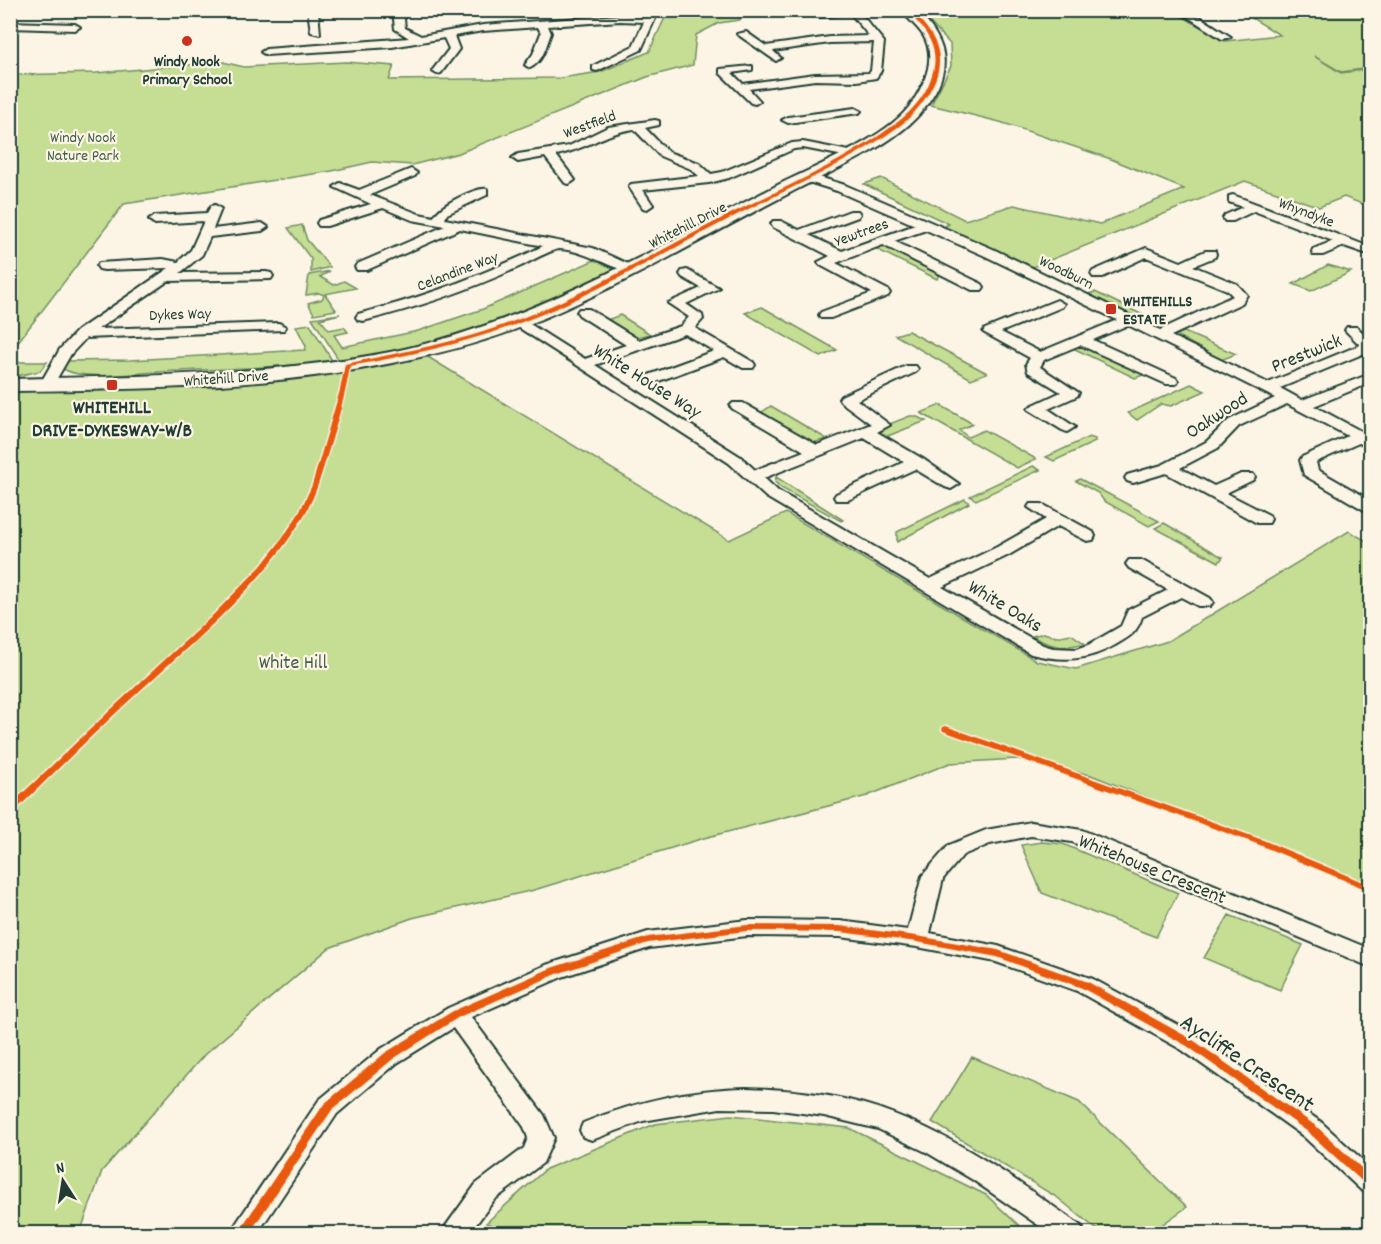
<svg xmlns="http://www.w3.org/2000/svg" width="1381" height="1244" font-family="Dekko,sans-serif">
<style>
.green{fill:#c5de94;stroke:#728e64;stroke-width:1.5}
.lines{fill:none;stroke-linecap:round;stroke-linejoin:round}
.street-casing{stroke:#1f3d34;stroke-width:4}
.secondary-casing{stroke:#1f3d34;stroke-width:4}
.street{fill:#fcf5e5;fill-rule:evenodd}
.secondary{fill:#fcf5e5;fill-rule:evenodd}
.cycleway-casing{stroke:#fcf5e5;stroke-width:3}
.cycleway{fill:#e8590c;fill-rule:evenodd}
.poi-dot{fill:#c8321e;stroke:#fcf5e5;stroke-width:2}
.labels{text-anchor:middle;stroke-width:4.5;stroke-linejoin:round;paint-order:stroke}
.far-poi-label{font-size:16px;font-weight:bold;fill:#1f3d34;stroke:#fcf5e5}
.far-street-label{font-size:16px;fill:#1f3d34;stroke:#fcf5e5}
.far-park-label{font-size:16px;fill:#405d47;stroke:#fcf5e5}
.street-label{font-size:20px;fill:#1f3d34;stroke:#fcf5e5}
.poi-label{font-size:20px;font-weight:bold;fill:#1f3d34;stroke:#fcf5e5}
.park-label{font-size:20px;fill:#405d47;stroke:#fcf5e5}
.near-street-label{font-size:24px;fill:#1f3d34;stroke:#fcf5e5}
</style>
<rect width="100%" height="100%" fill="#fcf5e5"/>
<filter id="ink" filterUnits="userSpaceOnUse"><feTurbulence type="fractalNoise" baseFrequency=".0167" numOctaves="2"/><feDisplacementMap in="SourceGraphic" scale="12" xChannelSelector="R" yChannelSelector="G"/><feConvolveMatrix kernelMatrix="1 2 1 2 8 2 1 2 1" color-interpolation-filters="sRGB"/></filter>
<g filter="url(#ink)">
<path class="green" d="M1364,10L1370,13V68L1341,72L1314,56L1341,73L1370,69V207L1344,197L1319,207L1245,181L1033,267L943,227L949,224L864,184L881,178L965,220L1014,205L1100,224L1184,189L1111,159L1000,122L931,105L951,66L950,44L919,11H1173L1225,41L1280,35L1240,11Z
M668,11H737L740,20L719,23L696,35L693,65L647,77L459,153L412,165L372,162L332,171L124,204L11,351V75L96,73L223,62L244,67L346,62L394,66L389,80L560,78L600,72L649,52Z
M302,225L307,240L330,267L311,272V259L288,228Z
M878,245L885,246L940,275L937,279L872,247Z
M599,258L609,262L612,270C585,283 558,300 530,311C469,336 404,349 340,362L312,318L340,314L320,319L329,330L344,327L348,332L334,335L342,347L418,331L483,309Z
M1328,265L1351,272L1311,291L1293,284Z
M330,271L320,277L334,285L344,281L356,288L325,294L336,310L314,314L308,303L322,299L324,295L319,293L306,295L309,275Z
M1095,292L1166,326H1154L1088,294Z
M762,307L837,350L821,357L745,313Z
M620,315L650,334L631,338L607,320Z
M310,324L333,362C275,368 217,369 158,372C133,373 85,381 63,369L67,361L130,360L305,350L306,346L296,326Z
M908,331L987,373L971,379L895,335Z
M1184,332L1236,354L1221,360L1176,335Z
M1083,346L1146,374L1135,378L1073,348Z
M423,354L729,540L786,513L1037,661L1076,669L1168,641L1349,531L1370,543V886L1091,775L1017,759L950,763L867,796L704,838L534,890L412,918L329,948L205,1054L102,1171L80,1233H11V388L305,377Z
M11,362H47L40,371L11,377Z
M1191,384L1205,391L1171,406L1161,404L1137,420L1128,413Z
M940,405L973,424L959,430L968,437L984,430L1036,459L1017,468L921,413Z
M771,406L827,439L812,443L764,417L762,412Z
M910,416H915L926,421L880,439L876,432L879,428Z
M1089,437L1095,439V442L1054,461L1046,457Z
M1033,466L1040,470L976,500L970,496Z
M776,477L843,520L841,521L781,488L775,482Z
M1080,479L1159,521L1149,526L1104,501L1098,493L1076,481Z
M965,499L969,503L897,542V532Z
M1164,523L1222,557H1223L1219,562L1155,528Z
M1044,633L1056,637L1071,634L1084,643C1064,649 1050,647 1032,636Z
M1042,842L1063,844L1178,893L1156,937L1042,893L1021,845Z
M1229,915L1303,945L1280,990L1204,958Z
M972,1057L1079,1102L1187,1207L1150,1233H1101L1058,1198L932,1122Z
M731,1115L849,1128L986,1195L1027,1233L516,1234L486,1223L546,1169L655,1124Z"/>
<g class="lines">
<defs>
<path id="street" d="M308,10H318L320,34L311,32Z
M393,10H403L405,28L421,36L483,25L620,15L646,17L649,10H659L641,50L597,71L593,70V66L633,46L644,22L620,21L548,26L551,33C546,46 543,62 530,68L525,65L533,54L541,33L538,27L483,31L454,36L459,49L441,73L437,74L432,71L449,49L444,38L392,47L266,55L261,52L266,49L409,38L395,29Z
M793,10H874L861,14L884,42L881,71L876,78L857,81L815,80L749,89L760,101L755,104L751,103L720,73V69L752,66V70L732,73L743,84L815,74L869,73L871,71L874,42L830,43L773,51L781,58L776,61L737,34L746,32L766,46L830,37L869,36L851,14L820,17Z
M1177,10H1189L1231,37L1222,39Z
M10,22L75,24L80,27L75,30L10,28Z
M855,108L861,111L859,113L788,123L782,120L788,117Z
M655,120L659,121V125L645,128L668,152L699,163L711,174L722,172L792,143L803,142L849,151L855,154L849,157L803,148L794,149L729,178L709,183L643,190L653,205L647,209L643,208L629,187L631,184L699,176L691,169L660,156L634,129C604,133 585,150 556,155L575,180L569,184L565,183L545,157L518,162L512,158L518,154L569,146L608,127Z
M411,169L417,173L415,176L370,195L419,214L434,217C438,206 476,187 487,189V195L447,214L445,219L593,248L637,268L630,272C606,266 585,251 560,249C551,249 528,263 519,267C469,290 417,308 363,321L358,320L356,317L358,314C422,298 484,275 543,246L460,229L367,270H357L355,267L357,264L445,226L412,220L383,208L327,226H319L317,223L319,220L371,204L334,187L340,183L359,190Z
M806,173L845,185L993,249L1160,330L1233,296L1227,290L1146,257L1103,277H1093L1091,274L1093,271L1146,248L1181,262L1205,251H1215L1216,254L1215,257L1193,266L1237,284L1247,295L1242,303L1171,336L1268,383L1360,345L1345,330L1347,327H1357L1370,340V351L1280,388L1302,400L1370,374V383L1314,406L1370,436V447L1359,443L1316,462L1318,470L1370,500V512L1364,510L1304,475L1300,460L1302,457L1348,436L1287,404L1239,426L1218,448L1180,468L1214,486L1241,474H1253L1255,477L1253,480L1226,493L1269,515L1271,519L1269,523H1257L1166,473L1133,483L1127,481L1125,478L1127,475L1162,465L1206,442L1229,420L1275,398L1128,325L1093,340L1176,378L1178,381L1176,384H1166L1080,345L1044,360L1040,367L1079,393L1077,396L1048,409L1075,427L1067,432L1062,430L1028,409L1031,406L1061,392L1028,372L1026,364L1030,358L983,332L985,329L1057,300L1064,304L1062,307L1001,332L1040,352L1117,320L983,255L926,230L894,241L982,284L984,287L982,290H972L883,245L836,263L888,290L890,293L888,296L831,318H821L819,315L821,312L872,293L820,265L818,262L830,256L773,227L771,224L773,221H781L799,230L850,211H858L860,214L858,217L809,235L842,251L915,225L837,191L802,180L800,177Z
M1233,195L1370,247V255L1344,246L1323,255H1313L1312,252L1313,249L1333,241L1254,211L1233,221H1225L1223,218L1225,215L1243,207L1229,202V196Z
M215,205L221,209L213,229L262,223L268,227L262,231L210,237L202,255L180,273L266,272L271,273L273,276L271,279L168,281L98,329L279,323L286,327L284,330L86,338L71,354L52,387H42L40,384L60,349L77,331L169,268L104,270L99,269L97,266L99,263L163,259L178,262L191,250L204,221L155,224L149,220L155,216L207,213L211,206Z
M687,270L719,288L686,304L702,315L703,319L695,328L753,362L755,365L753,368H743L724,357L656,382H646L644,379L646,376L714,351L685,334L595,365L741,457L755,470L804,451L733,409L730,406L733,403H743L817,445L871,424L841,402L839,399L841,396L906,366H916L918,369L916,372L857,400L890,425L877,432L923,459L959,484L951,489L945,487L915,469L848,500H836L834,497L836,494L904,462L864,438L764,478L778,491L930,579L997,547L1046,519L1028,507L1030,504H1042L1093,532L1095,536L1093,540L1087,541L1058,526L1009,555L942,587L1043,645L1053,648L1077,649L1088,645L1121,626L1128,610L1168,590L1129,568L1126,564L1129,560H1141L1210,598L1213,602L1210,606H1198L1181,597L1142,617C1137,632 1131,636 1117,644C1088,661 1063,662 1031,654L766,497L729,463L510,322L512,319H522L585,359L626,345L579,315L577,312L579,309H589L639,340L681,326L689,317L668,303L701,288L682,277L680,274L682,271Z
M1031,822L1082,830L1370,949V967L1072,842L1031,836L990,844L963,855L943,879L930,933L998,946L1093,979L1198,1036L1321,1122L1370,1167V1193L1361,1190L1303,1136L1182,1050L1077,991L996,962L917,947L840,937L747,936L649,948L562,977L471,1017L544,1115L554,1138L543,1163L494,1200L469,1234H440L476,1184L524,1148L528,1138L524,1127L453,1028L397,1063L337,1114L257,1234H229L319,1100L381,1049L448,1008L546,965L648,932L747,920L840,921L908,930L922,876L949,845L986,830Z
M746,1088C795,1089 848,1096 894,1114C962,1140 1022,1184 1081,1226L1085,1234H1051L973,1180L926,1152L878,1129L824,1116L773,1109L720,1108L643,1121L592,1140L583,1137L580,1130L583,1123C637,1101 689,1089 746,1088Z"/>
<path id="secondary" d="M901,10H916C951,45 953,72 922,111C895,146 827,173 788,194C697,241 609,294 514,330C474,345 433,355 392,363C267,389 138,389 10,391V379C137,376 265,376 390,352C529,324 650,251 774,187C811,168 888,138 911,104C925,84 937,58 923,35C917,26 908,19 901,10Z"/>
</defs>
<use href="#street" class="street-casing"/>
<use href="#secondary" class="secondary-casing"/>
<use href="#street" class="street"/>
<use href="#secondary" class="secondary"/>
<defs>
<path id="cycleway" d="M906,10H911C930,30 946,49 936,78C929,96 916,113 901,125C848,164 787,189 729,219C660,255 591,297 517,324C463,344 407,356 350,366C346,394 338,419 330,446C323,469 317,493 305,514C265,582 202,634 144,687C99,728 56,771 13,813L10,814V805L120,701L210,618L261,566L282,539L299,513L312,485L340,390L345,364C395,353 446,345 495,328C577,300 652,254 728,215C785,187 849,160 899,121C913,110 926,94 931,78C942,48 926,31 906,10Z
M946,726L1263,840L1370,885V891L1257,844L943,731L942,729L943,727Z
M747,925L840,926L917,936L998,950L1088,982L1193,1040L1316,1126L1370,1176V1186L1366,1185L1308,1132L1187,1046L1082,988L997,957L917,942L840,932L747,931L648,943L557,974L459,1017L393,1059L332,1110L249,1234H237L324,1104L385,1053L453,1011L551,968L648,937Z"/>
</defs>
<use href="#cycleway" class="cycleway-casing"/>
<use href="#cycleway" class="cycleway"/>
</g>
</g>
<g class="poi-dot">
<circle cx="187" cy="41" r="6"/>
<rect x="1105" y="303" width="12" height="12" rx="3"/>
<rect x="106" y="379" width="12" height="12" rx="3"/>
</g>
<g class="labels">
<g class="far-poi-label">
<text x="187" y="66">Windy Nook<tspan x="187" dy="18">Primary School</tspan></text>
<text x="1123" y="306" text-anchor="start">WHITEHILLS<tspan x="1123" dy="18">ESTATE</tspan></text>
</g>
<g class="far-street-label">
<text transform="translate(589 123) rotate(-20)" y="6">Westfield</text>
<text transform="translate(1307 211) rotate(21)" y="6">Whyndyke</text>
<text transform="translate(687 224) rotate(-27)" y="6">Whitehill Drive</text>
<text transform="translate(861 231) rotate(-20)" y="6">Yewtrees</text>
<text transform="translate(457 270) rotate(-21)" y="6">Celandine Way</text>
<text transform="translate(1067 271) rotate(26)" y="6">Woodburn</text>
<text transform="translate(180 313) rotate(-2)" y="6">Dykes Way</text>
<text transform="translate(226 377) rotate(-4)" y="6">Whitehill Drive</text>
</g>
<g class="far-park-label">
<text x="83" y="142">Windy Nook<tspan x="83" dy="18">Nature Park</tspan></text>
</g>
<g class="street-label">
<text transform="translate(1306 352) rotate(-22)" y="7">Prestwick</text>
<text transform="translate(648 380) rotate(32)" y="7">White House Way</text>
<text transform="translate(1216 414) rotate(-33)" y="7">Oakwood</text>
<text transform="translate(1006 605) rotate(31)" y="7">White Oaks</text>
<text transform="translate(1153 868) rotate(22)" y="7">Whitehouse Crescent</text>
</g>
<g class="poi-label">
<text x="112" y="413">WHITEHILL<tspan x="112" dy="23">DRIVE-DYKESWAY-W/B</tspan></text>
</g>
<g class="park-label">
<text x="293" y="668">White Hill</text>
</g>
<g class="near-street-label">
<text transform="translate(1248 1062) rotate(34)" y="8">Aycliffe Crescent</text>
</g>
</g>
<rect width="1381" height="1244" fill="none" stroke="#fcf5e5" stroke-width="36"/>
<rect x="18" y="18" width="1345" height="1208" fill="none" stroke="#1f3d34" stroke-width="2" filter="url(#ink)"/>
<g transform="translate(63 1181) rotate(348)" stroke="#fcf5e5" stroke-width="4.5" paint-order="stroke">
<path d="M0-4.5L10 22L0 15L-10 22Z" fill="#1f3d34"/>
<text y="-9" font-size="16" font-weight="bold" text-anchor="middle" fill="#1f3d34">N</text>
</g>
</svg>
